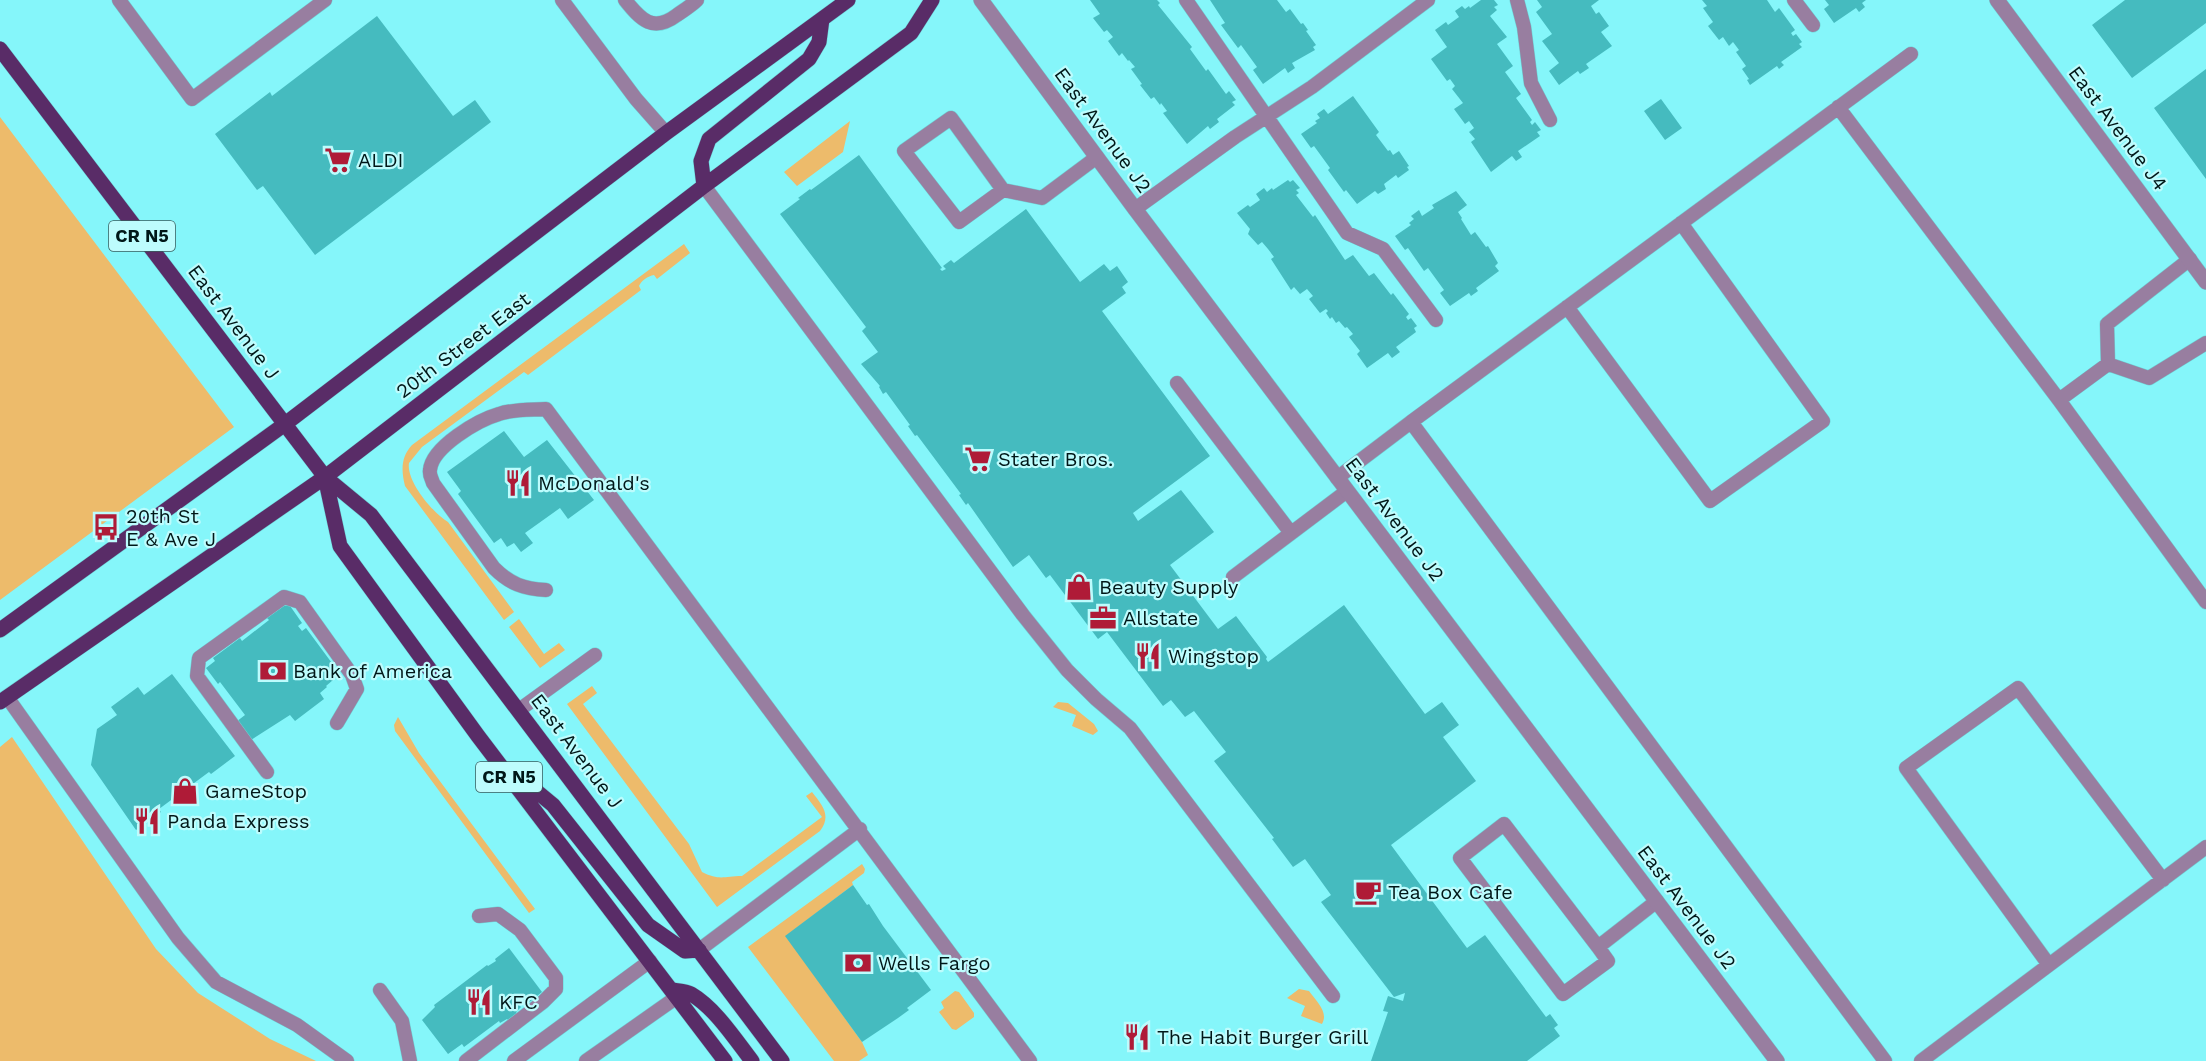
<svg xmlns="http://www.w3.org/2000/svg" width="2206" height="1061" font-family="'Work Sans',sans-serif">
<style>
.green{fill:#edbb6b}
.building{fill:#45bbbf}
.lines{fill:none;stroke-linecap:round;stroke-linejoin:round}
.service-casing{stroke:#70d2d6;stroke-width:15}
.minor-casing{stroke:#70d2d6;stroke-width:16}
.primary-casing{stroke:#70d2d6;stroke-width:16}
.service{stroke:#987ea0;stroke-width:14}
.minor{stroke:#987ea0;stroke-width:15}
.primary{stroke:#592c67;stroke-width:15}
.labels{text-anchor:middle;stroke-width:4.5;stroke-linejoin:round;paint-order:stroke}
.shield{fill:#bdfcfd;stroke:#395c5d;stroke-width:1.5}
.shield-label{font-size:18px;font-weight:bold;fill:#001718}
.street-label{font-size:20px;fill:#001718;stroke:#bdfcfd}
.poi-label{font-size:20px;fill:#001718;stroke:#bdfcfd;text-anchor:start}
</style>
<rect width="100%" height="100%" fill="#85f6fa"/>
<path class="green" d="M0,117L234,427L0,600Z
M850,121L843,152L797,186L784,172Z
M684,244L690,253L657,279L654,275C648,276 641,281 639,286L641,290L528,375L524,372L422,447L409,463C406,481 433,513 448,522L514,612L504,620L405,486C401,470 401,457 412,445Z
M519,619L544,654L559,643L565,650L540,668L509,627Z
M592,686L597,693L583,704L689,844L702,872C720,881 724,876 742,876L822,817L806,796L812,792C822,805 832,815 820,831L717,907L567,704Z
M1058,702L1068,703L1094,724L1098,731L1093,735L1072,726L1076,715L1053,707Z
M398,717L419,753L535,909L529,913L395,731L394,725Z
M12,737L156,949L198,993L270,1039L316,1061H0V747Z
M862,864L865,869L864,873L852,882L853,885L786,936L862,1042L868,1055L859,1061H834L748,947Z
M1299,989L1309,991C1316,1001 1329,1012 1322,1024L1301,1016L1305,1006L1287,998Z
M955,991L959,992L974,1013V1017L956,1030L952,1029L939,1012L944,1008L941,1002Z"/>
<path class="building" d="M1090,0H1157L1160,3L1158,5L1192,47L1190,49L1206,71L1208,69L1226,94L1229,91L1236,100L1232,102L1235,105L1217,119L1219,122L1210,129L1208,126L1187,144L1163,113L1167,111L1161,103L1160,105L1154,97L1151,99L1140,85L1142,84L1131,69L1135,67L1129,60L1128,61L1122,53L1119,56L1108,41L1113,37L1107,30L1104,32L1093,18L1100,14Z
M1210,0H1277L1286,12L1290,9L1301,24L1303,23L1308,30L1306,31L1316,45L1313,47L1315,50L1292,63L1295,68L1288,73L1285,68L1263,84L1253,70L1257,67L1241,45L1238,48L1221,25L1225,23Z
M1481,0H1494L1498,5L1494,7L1497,10L1490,16L1507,37L1497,44L1513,66L1505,72L1521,94L1516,98L1532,120L1530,122L1532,125L1535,122L1541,130L1537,132L1540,136L1518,151L1522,157L1516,161L1512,156L1491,172L1471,142L1475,139L1469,132L1474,128L1469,121L1465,124L1454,109L1463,103L1452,89L1455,86L1450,79L1447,81L1431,59L1447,47L1435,30L1446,22L1448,25L1459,17L1455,11L1462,6L1465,9L1469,6L1470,8Z
M1537,0H1599L1591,6L1596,14L1599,12L1609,26L1601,32L1612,46L1586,64L1589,68L1580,74L1578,71L1559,85L1549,71L1559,63L1542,41L1552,34L1536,12L1542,7Z
M1702,0H1767L1775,12L1779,8L1795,30L1791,33L1793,36L1796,34L1802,42L1799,44L1802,47L1781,62L1784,65L1779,69L1777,66L1750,85L1747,80L1749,79L1742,69L1746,66L1736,52L1739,50L1733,42L1729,46L1723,37L1719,40L1708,26L1713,22L1703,8L1707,6Z
M1825,0H1866L1862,3L1865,7L1859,12L1856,8L1834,23L1824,9L1829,5Z
M2125,0H2206V23L2132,78L2092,25Z
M377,16L453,116L475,100L491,122L315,255L263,186L257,190L215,134L270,92L272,96Z
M2206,69V179L2154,108Z
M1353,96L1379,132L1376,135L1388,151L1390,150L1393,155L1399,151L1409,166L1407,167L1409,170L1398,178L1396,175L1384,184L1386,189L1378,194L1375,191L1357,204L1346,190L1344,192L1328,170L1330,168L1314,146L1311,148L1301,134L1317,123L1315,121L1320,118L1317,114L1324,109L1328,114Z
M1661,99L1682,128L1665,140L1644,111Z
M859,155L942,268L940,269L942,271L946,269L943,266L951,260L954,263L1026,209L1080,282L1104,264L1110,271L1117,266L1128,282L1122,287L1126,293L1102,311L1210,456L1133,513L1138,521L1181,490L1214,532L1170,565L1218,629L1236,616L1267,657L1266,659L1268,662L1344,605L1425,714L1442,702L1459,725L1443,737L1476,781L1391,845L1467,948L1485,935L1546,1017L1550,1014L1558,1025L1554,1028L1560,1036L1527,1061H1371L1388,1012L1383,1011L1388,996L1403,1001L1405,993L1394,997L1321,902L1331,895L1305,859L1293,867L1272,839L1274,838L1214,761L1226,752L1194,711L1185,717L1171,700L1163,706L1107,632L1098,639L1050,575L1046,578L1029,555L1013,567L968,503L966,505L959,495L961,494L917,435L915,436L908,426L910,425L886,392L883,394L879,387L880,386L861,364L878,352L862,331L866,327L780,214L800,199L798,198L810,189L811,190Z
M1288,180L1290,182L1293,180L1300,188L1296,190L1299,193L1296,195L1313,217L1315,215L1345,260L1353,255L1369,276L1374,273L1391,295L1393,293L1409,314L1406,317L1408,320L1411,318L1417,326L1414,328L1416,332L1396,347L1400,352L1392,358L1388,353L1367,368L1357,354L1360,351L1349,337L1353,334L1347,327L1345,328L1339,321L1336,323L1332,317L1330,319L1326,313L1328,311L1326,309L1320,313L1309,299L1313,296L1307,289L1300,294L1294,287L1291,290L1271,259L1274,257L1268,249L1262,242L1258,245L1248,234L1250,229L1237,213L1248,205L1250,207L1260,200L1256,194L1264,188L1267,192L1272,188L1273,190Z
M1456,191L1467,205L1458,212L1462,218L1461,219L1471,235L1475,232L1486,247L1488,246L1498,263L1495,266L1499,271L1476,288L1478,291L1471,296L1469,293L1450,306L1440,293L1444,290L1428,268L1424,271L1408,248L1405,250L1395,236L1411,225L1409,223L1414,219L1411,216L1419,210L1422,216L1434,208L1432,205Z
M504,431L524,457L547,440L594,500L568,519L560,508L525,533L533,543L521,552L514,543L507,547L501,538L494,543L458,494L461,491L447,472Z
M288,603L302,623L298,626L302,631L306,628L340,674L326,686L327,687L320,693L324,699L295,721L290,715L251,740L236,722L245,715L220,682L218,684L206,668L215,661L213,658L240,638L242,641L269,620L267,618Z
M172,674L235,756L211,774L209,772L159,809L161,812L136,830L91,765L97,729L117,715L111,707L138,687L144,695Z
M853,885L867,905L869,904L883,926L931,990L907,1008L909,1010L898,1018L862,1042L785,936Z
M509,948L542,992L527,1004L524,1000L518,1004L521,1007L516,1012L518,1015L509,1021L507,1019L500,1023L499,1021L464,1047L462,1044L448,1054L422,1020L435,1007L434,1005L487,965L488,966L496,961L495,959Z"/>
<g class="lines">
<defs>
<path id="service" d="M119,0L192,99L325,0
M562,0L636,99L666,133
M625,0C641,20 653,33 677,15C684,10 691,6 697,0
M1186,0L1347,233L1383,249L1436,320
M1517,0L1524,27L1531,83L1550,120
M1794,0L1813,25
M1838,107L2059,400L2206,602
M704,186L1023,615L1067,670L1096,699L1130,728L1333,996
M1003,190L959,222L904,151L951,118L1003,190L1042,198L1097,157
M1135,209L1235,137L1312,87L1428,0
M2190,259L2107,324L2108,364L2149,378L2206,343
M1567,307L1710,501L1823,421L1681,223
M1177,383L1291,533
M2059,400L2108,364
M1411,422L1911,54
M1337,478L1411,422L1885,1061
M1233,577L1347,491
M546,590C524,589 510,584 494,568L433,483C432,479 429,475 430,470C432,447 478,420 499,414C513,409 531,410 546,409L1030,1061
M7,697L178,938L216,982L297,1025L347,1061
M519,710L595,655
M267,772L197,676L199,658L284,597L300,602L352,675L357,689L337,723
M1598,947L1608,961L1563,994L1460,858L1504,824L1598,947L1657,901
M699,950L860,829
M2049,965L1906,768L2018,688L2163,880
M380,990L402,1021L410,1061
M466,1061L543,1002L556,989V978L520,930L498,914L479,916
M514,1061L650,961
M586,1061L677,997
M1921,1061L2206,847"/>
<path id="minor" d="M981,0L1135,209L1777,1061
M1997,0L2206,282"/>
<path id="primary" d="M0,49L325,477L371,515L782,1061
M704,186L701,161L709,139L809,59L819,42L822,19
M325,477L340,546L478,736L725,1061
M0,630L285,424L666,133L848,0
M0,702L325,477L704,186L911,33L932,0
M512,771L553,805L648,925L685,951L699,950
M672,990C678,991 686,991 691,994C715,1008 735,1039 752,1061"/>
</defs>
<use href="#service" class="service-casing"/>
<use href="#minor" class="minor-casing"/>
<use href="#primary" class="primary-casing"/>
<use href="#service" class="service"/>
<use href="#minor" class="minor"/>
<use href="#primary" class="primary"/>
</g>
<defs>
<symbol id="supermarket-bare" viewBox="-9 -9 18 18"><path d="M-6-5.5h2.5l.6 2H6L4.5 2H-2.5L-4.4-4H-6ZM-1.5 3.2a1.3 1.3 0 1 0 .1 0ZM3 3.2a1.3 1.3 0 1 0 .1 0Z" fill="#af1b37" stroke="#bdfcfd" stroke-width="2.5" paint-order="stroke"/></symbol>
<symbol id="restaurant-bare" viewBox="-9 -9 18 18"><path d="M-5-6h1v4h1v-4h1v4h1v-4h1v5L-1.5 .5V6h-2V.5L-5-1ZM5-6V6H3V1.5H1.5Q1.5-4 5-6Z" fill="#af1b37" stroke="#bdfcfd" stroke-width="2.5" paint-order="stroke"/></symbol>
<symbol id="bus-bare" viewBox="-9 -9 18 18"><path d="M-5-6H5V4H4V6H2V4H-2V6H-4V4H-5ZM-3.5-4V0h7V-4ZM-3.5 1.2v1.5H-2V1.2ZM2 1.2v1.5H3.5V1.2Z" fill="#af1b37" stroke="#bdfcfd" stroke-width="2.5" paint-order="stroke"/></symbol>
<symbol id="shop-bare" viewBox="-9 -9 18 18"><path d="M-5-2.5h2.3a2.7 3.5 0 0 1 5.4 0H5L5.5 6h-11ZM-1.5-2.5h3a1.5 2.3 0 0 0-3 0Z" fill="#af1b37" stroke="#bdfcfd" stroke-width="2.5" paint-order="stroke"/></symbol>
<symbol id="office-bare" viewBox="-9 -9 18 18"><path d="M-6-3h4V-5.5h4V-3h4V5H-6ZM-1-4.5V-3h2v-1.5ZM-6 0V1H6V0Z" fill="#af1b37" stroke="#bdfcfd" stroke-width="2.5" paint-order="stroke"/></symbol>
<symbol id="bank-bare" viewBox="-9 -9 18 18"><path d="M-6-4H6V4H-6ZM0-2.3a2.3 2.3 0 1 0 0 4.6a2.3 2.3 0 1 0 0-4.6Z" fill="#af1b37" stroke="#bdfcfd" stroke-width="2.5" paint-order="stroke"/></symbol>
<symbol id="cafe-bare" viewBox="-9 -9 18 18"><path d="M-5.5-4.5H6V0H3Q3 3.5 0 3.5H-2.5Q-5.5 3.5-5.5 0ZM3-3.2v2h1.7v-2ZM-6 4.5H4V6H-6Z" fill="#af1b37" stroke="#bdfcfd" stroke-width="2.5" paint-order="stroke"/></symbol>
</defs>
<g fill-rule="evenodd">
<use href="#supermarket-bare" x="319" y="141" width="38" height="38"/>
<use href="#supermarket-bare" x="959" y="440" width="38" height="38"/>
<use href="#restaurant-bare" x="499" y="464" width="38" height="38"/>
<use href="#bus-bare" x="87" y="508" width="38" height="38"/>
<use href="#shop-bare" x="1060" y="568" width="38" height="38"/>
<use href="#office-bare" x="1084" y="599" width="38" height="38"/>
<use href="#restaurant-bare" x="1129" y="637" width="38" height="38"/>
<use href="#bank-bare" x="254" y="652" width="38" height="38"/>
<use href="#shop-bare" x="166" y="772" width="38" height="38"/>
<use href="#restaurant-bare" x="128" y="802" width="38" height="38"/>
<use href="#cafe-bare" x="1349" y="873" width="38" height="38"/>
<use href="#bank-bare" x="839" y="944" width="38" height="38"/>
<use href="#restaurant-bare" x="460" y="983" width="38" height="38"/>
<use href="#restaurant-bare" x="1118" y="1018" width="38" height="38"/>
</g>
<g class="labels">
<g class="shield">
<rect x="109" y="221" width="66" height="30" rx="4.5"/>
<rect x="476" y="762" width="66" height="30" rx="4.5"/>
</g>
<g class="shield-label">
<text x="142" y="242">CR N5</text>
<text x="509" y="783">CR N5</text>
</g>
<g class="street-label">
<text transform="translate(2118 128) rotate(53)" y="7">East Avenue J4</text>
<text transform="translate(1103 130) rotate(54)" y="7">East Avenue J2</text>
<text transform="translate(234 322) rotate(53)" y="7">East Avenue J</text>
<text transform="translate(463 345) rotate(-37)" y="7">20th Street East</text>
<text transform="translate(1395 519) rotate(53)" y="7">East Avenue J2</text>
<text transform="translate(577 751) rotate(53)" y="7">East Avenue J</text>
<text transform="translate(1687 907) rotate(53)" y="7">East Avenue J2</text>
</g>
<g class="poi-label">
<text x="358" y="167">ALDI</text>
<text x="998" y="466">Stater Bros.</text>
<text x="538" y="490">McDonald's</text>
<text x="126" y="523">20th St<tspan x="126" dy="23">E &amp; Ave J</tspan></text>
<text x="1099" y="594">Beauty Supply</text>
<text x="1123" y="625">Allstate</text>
<text x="1168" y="663">Wingstop</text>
<text x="293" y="678">Bank of America</text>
<text x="205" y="798">GameStop</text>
<text x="167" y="828">Panda Express</text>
<text x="1388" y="899">Tea Box Cafe</text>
<text x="878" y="970">Wells Fargo</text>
<text x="499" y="1009">KFC</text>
<text x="1157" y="1044">The Habit Burger Grill</text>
</g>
</g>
</svg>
